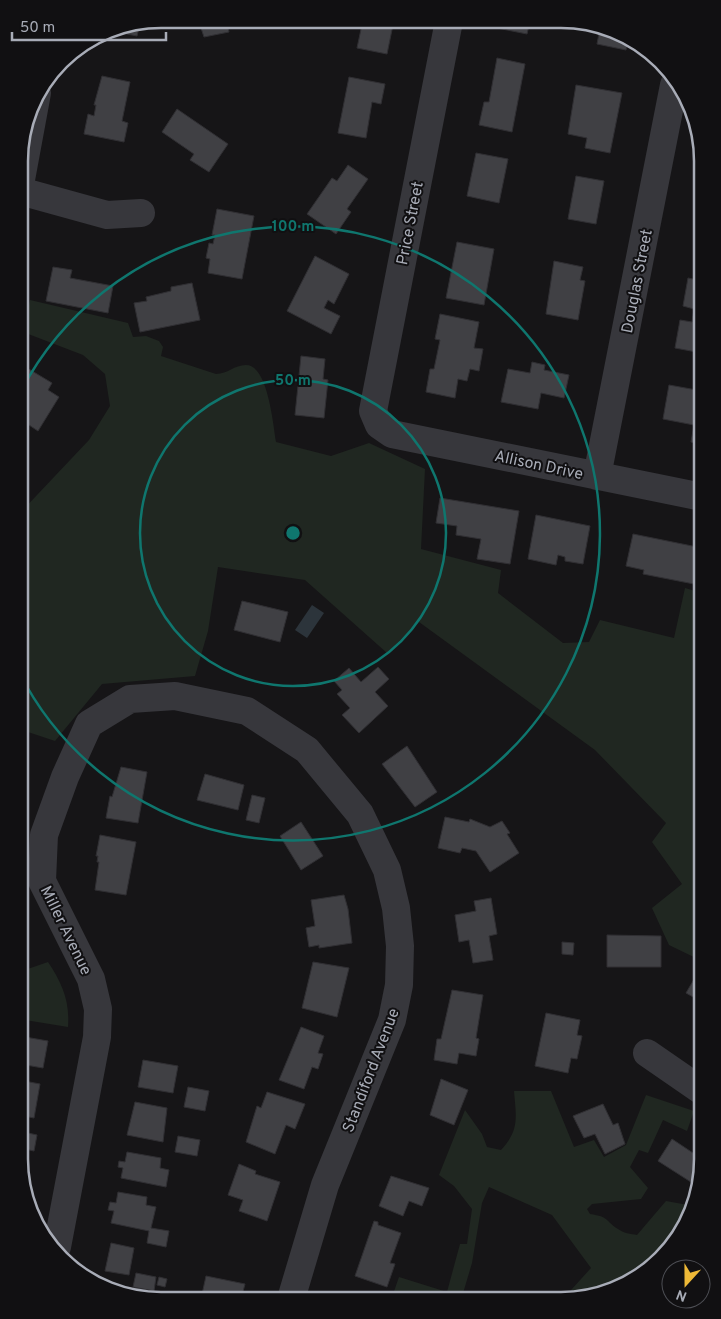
<svg xmlns="http://www.w3.org/2000/svg" width="721" height="1319" font-family="Overpass,sans-serif">
<style>
.green{fill:#202721}
.water{fill:#2c343b}
.building{fill:#404044;stroke:#302f33}
.lines{fill:none;stroke-linecap:round;stroke-linejoin:round}
.minor{stroke:#37373c;stroke-width:28}
.ring{fill:none;stroke:#0f766e;stroke-width:2.5}
.labels{text-anchor:middle;stroke-width:4;stroke-linejoin:round;paint-order:stroke}
.street-label{font-size:16px;fill:#a8acb7;stroke:#111012}
.rim{fill:none;stroke:#a8acb7;stroke-width:2.5}
.centre{fill:#0f766e;stroke:#111012;stroke-width:2.5}
.ring-label{font-size:15px;text-anchor:middle;font-weight:bold;fill:#0f766e;stroke:#111012;stroke-width:4;stroke-linejoin:round;paint-order:stroke}
</style>
<rect width="100%" height="100%" fill="#161517"/>
<path class="green" d="M30,300L128,323L133,337L146,336L159,341L163,347L161,356L216,374C228,374 234,365 246,365C268,365 273,424 276,442L331,456L369,443L425,469L421,549L501,570L498,593L563,643L589,642L600,620L674,638L685,588L702,593V747L700,757L702,768V961L669,945L652,908L682,884L652,842L666,823L595,750L419,622L387,653L305,580L218,567L208,631L195,676L102,684L55,741L19,729L20,513L89,440L110,406L105,374L83,355L23,332Z
M48,962C62,983 70,1001 68,1027L19,1019V972Z
M514,1091H551L574,1147L594,1140L604,1157L626,1145L646,1095L694,1111L687,1131L663,1120L648,1153L639,1150L630,1167L648,1188L641,1199L592,1204L587,1209L590,1214C610,1217 604,1220 618,1229C623,1233 631,1234 637,1235L666,1201L688,1205L673,1245L606,1293L562,1300L591,1268L552,1215L489,1187L482,1203L472,1263L461,1300H391L399,1277L447,1292L460,1244H467L472,1209L454,1186L439,1175L465,1110L482,1134L487,1147L501,1150C520,1130 516,1116 514,1091Z"/>
<path class="water" d="M312,605L324,613L307,638L295,630Z"/>
<path class="building" d="M198,19H226L229,32L204,37Z
M363,20H394L387,54L357,48Z
M499,21H530L527,34L497,28Z
M140,23L137,36L107,30V29Z
M600,28L632,43L631,45H627L626,50L597,44Z
M497,58L525,64L512,132L479,125L484,102H489Z
M102,76L130,82L122,121L128,123L124,142L84,134L88,114L94,116L96,105H94Z
M349,77L385,84L381,104L372,102L366,138L338,133Z
M576,85L622,93L610,153L585,148L587,138L568,134Z
M177,109L228,144L209,172L190,160L194,154L162,132Z
M476,153L508,159L499,203L467,196Z
M348,165L368,179L347,209L351,212L336,234L307,214L332,178L337,181Z
M576,176L604,181L596,224L568,219Z
M217,209L254,216L242,279L208,273L210,259L206,258L209,243L213,244L215,235H212Z
M702,209V255L694,253Z
M457,242L494,249L484,305L446,298Z
M315,256L349,274L334,304L328,300L324,308L340,316L331,334L287,311Z
M554,261L583,267L580,280L585,281L578,320L546,314Z
M53,267L72,270L70,278L113,286L108,313L46,301Z
M688,278L702,281V353L675,348L680,320L692,322L694,309L683,306Z
M192,283L200,320L140,332L134,303L147,301L146,297L171,291V287Z
M440,314L479,322L474,348L483,349L479,371L470,369L467,381L458,379L455,398L426,392L430,369H434L440,340L435,339Z
M301,356L325,359L323,379L328,380L324,418L295,415Z
M532,362L545,365L544,370L569,375L564,398L541,393L538,409L501,402L508,369L530,373Z
M27,368L52,383L48,390L59,397L38,431L20,419V397L25,389L20,385V379Z
M669,385L702,391V444L691,442L694,425L663,419Z
M440,498L519,511L510,564L477,559L481,539L456,535L457,526L436,523Z
M536,515L590,526L583,564L565,561V557L558,555L556,565L528,559Z
M633,534L702,548L694,584L643,574L644,570L626,566Z
M242,601L288,612L280,642L234,630Z
M378,667L389,679L375,692L388,706L359,733L342,715L350,708L337,694L342,690L334,681L349,668L361,682Z
M407,746L437,792L415,807L382,764Z
M121,767L147,772L138,823L106,818L110,796L112,797Z
M205,774L244,785L238,810L197,800Z
M252,795L265,798L259,823L246,820Z
M445,817L469,822L470,819L490,827L502,821L510,833L507,834L519,853L490,872L476,851L462,848L460,853L438,848Z
M301,822L323,856L301,870L280,836Z
M100,835L136,842L126,895L95,890L99,862H97L98,856H96Z
M344,895L348,909L352,943L319,948V945L309,947L306,928L315,926L311,900Z
M491,898L497,934L489,936L493,960L473,963L469,940L459,942L455,915L476,911L474,901Z
M607,935L661,936V967H607Z
M562,942L574,943L573,955L562,954Z
M313,962L349,968L337,1017L302,1008Z
M700,969L702,970V1002L686,993Z
M452,990L483,995L476,1038L479,1039L476,1056L459,1053L457,1064L434,1060L437,1039H441Z
M546,1013L580,1020L577,1035L582,1036L577,1059L571,1058L568,1073L535,1066Z
M301,1027L324,1036L318,1053L323,1054L318,1069L312,1067L304,1089L279,1080Z
M25,1037L48,1041L43,1068L20,1064Z
M143,1060L178,1066L173,1093L138,1087Z
M441,1079L468,1090L454,1125L430,1115Z
M19,1080L40,1084L34,1118L19,1115Z
M188,1087L209,1091L205,1111L184,1107Z
M267,1092L305,1104L295,1129L286,1125L275,1154L246,1142L257,1106L261,1108Z
M135,1102L167,1108L163,1142L127,1135Z
M603,1104L613,1125L618,1123L625,1144L605,1154L595,1134L584,1138L573,1116Z
M19,1131L37,1135L34,1151L25,1149L23,1160L19,1158Z
M178,1136L200,1140L197,1156L175,1152Z
M672,1139L702,1159V1168L694,1184L658,1161Z
M127,1152L161,1158L160,1168L169,1170L166,1187L121,1178L123,1168L118,1167L119,1161L125,1162Z
M239,1164L256,1171L255,1174L280,1182L267,1221L239,1211L243,1200L228,1195Z
M391,1176L429,1188L422,1206L409,1201L403,1216L379,1206Z
M118,1192L147,1197L146,1205L156,1207L151,1228L169,1231L166,1247L147,1243L149,1231L111,1223L114,1211L108,1210L110,1202L116,1203Z
M374,1221L378,1222V1225L401,1233L390,1263L395,1264L387,1287L355,1276Z
M111,1243L134,1248L129,1275L105,1271Z
M136,1273L156,1277L154,1291L133,1287Z
M206,1276L245,1284L241,1299H201Z
M159,1277L167,1279L165,1287L157,1285Z"/>
<g class="lines">
<path class="minor" d="M449,21L373,411L379,425L392,434L702,497
M20,185L37,93
M20,191L107,215L141,213
M597,476L674,85
M647,1053L702,1091
M57,1247L97,1037L98,1009L91,979L42,881L44,835L65,777L89,724L130,699L175,696L247,711L307,750L360,814L387,870L396,908L400,946L399,985L392,1020L325,1185L291,1299"/>
</g>
<g class="ring">
<circle cx="293" cy="533" r="153"/>
<path d="M21 391A307 307 0 1 1 19 672"/>
</g>
<g class="labels">
<g class="street-label">
<text transform="translate(409 223) rotate(-79)" y="6">Price Street</text>
<text transform="translate(636 281) rotate(-79)" y="6">Douglas Street</text>
<text transform="translate(539 464) rotate(12)" y="6">Allison Drive</text>
<text transform="translate(67 930) rotate(64)" y="6">Miller Avenue</text>
<text transform="translate(370 1070) rotate(-69)" y="6">Standiford Avenue</text>
</g>
</g>
<path d="M0 0H721V1319H0ZM161 28H561A133 133 0 0 1 694 161V1159A133 133 0 0 1 561 1292H161A133 133 0 0 1 28 1159V161A133 133 0 0 1 161 28Z" fill="#111012" fill-rule="evenodd"/>
<path class="rim" d="M161 28H561A133 133 0 0 1 694 161V1159A133 133 0 0 1 561 1292H161A133 133 0 0 1 28 1159V161A133 133 0 0 1 161 28Z"/>
<circle cx="293" cy="533" r="8" class="centre"/>
<g class="ring-label">
<text x="293" y="231">100 m</text>
<text x="293" y="385">50 m</text>
</g>
<g transform="translate(686 1284) rotate(201)"><circle r="24" fill="#111012" stroke="#4d4e54"/>
<path d="M0-4L9 19L0 12L-9 19Z" fill="#eeb937"/>
<text y="-8" font-size="14" font-weight="bold" text-anchor="middle" fill="#a8acb7">N</text>
</g>
<path d="M12 32v8h154v-8" fill="none" stroke="#a8acb7" stroke-width="2.5"/>
<text x="20" y="32" font-size="15" fill="#a8acb7" stroke="#111012" stroke-width="4" paint-order="stroke">50 m</text>
</svg>
